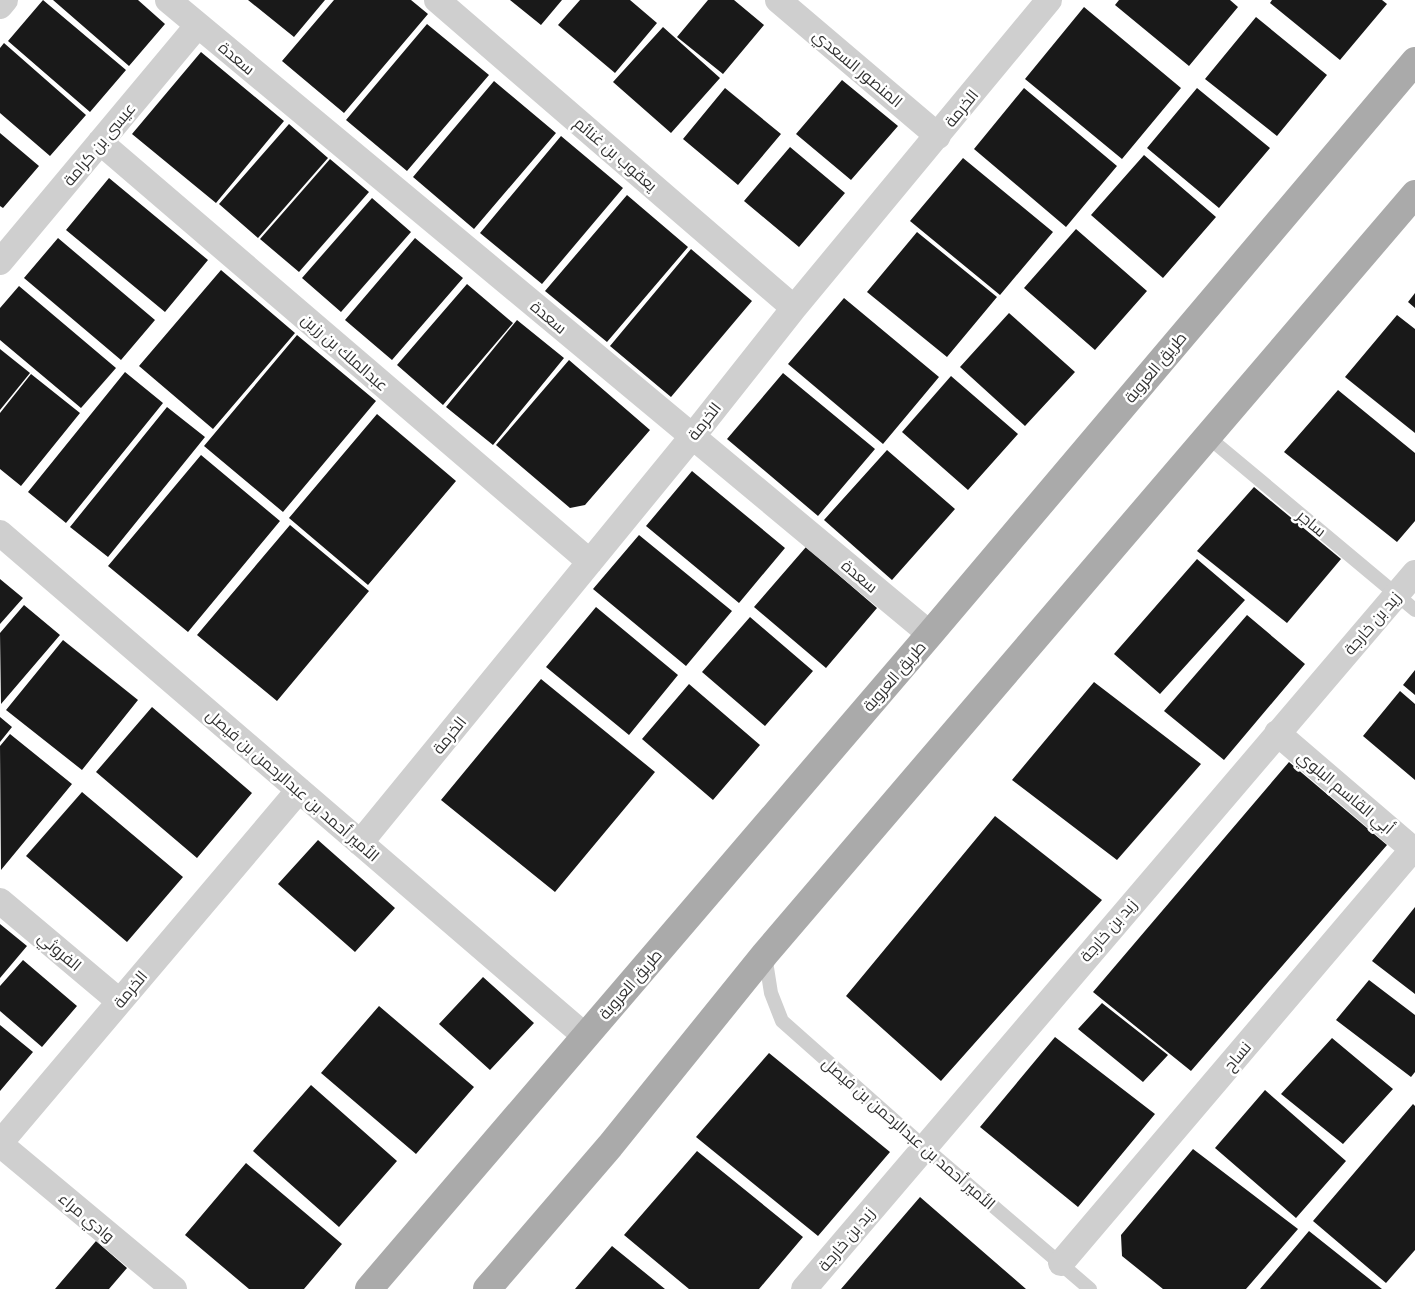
<svg xmlns="http://www.w3.org/2000/svg" width="1415" height="1289" font-family="'Fira Sans Condensed',Cairo,sans-serif">
<style>
.building{fill:#191919}
.lines{fill:none;stroke-linecap:round;stroke-linejoin:round}
.lane{stroke:#cfcfcf;stroke-width:14}
.street{stroke:#cfcfcf;stroke-width:26}
.primary{stroke:#aaa;stroke-width:28}
.labels{text-anchor:middle;stroke-width:5;stroke-linejoin:round;paint-order:stroke}
.street-label{font-size:16px;fill:#323232;stroke:#fff}
</style>
<rect width="100%" height="100%" fill="#fff"/>
<path class="building" d="M43,0L126,70L90,112L8,41Z
M53,0H138L165,24L129,66Z
M248,0H325L294,37Z
M334,0H411L428,14L344,113L282,61Z
M510,0H562L541,25Z
M580,0H630L657,23L615,73L558,25Z
M708,0H734L764,25L723,74L677,37Z
M1119,0H1230L1238,7L1189,66L1115,5Z
M1272,0H1382L1387,4L1340,60L1270,3Z
M1084,7L1181,88L1122,159L1025,79Z
M1256,17L1327,75L1277,136L1205,79Z
M427,24L489,75L407,171L346,120Z
M663,27L720,78L671,133L613,82Z
M4,43L86,115L50,156L0,113V48Z
M201,52L284,121L216,203L132,134Z
M842,80L898,126L851,180L796,134Z
M494,81L556,133L474,229L413,177Z
M725,88L781,134L738,185L683,139Z
M1024,88L1117,166L1066,227L974,149Z
M1197,88L1270,148L1219,208L1147,148Z
M289,124L328,158L258,238L219,204Z
M0,133L39,166L3,208L0,206Z
M561,136L623,188L542,284L480,233Z
M790,147L845,193L799,247L744,201Z
M1144,155L1216,217L1163,278L1091,215Z
M963,158L1053,232L1000,295L910,221Z
M330,159L369,192L299,272L260,239Z
M109,178L208,260L165,312L66,230Z
M627,195L688,247L607,342L545,291Z
M372,198L411,232L341,312L302,278Z
M1076,229L1147,291L1095,350L1024,288Z
M917,232L997,297L947,357L867,292Z
M58,238L155,320L121,360L24,278Z
M415,238L463,278L392,360L345,320Z
M691,249L752,301L671,397L610,346Z
M221,270L295,333L213,429L139,366Z
M467,284L513,323L443,405L397,365Z
M19,286L116,368L81,408L0,340V308Z
M1415,293V308L1408,302Z
M844,298L939,377L883,444L788,364Z
M1009,313L1075,372L1025,426L960,367Z
M1397,315L1415,329V433L1345,377Z
M517,320L564,358L493,445L446,407Z
M297,335L376,401L283,512L204,446Z
M0,349L30,373L0,410Z
M569,360L650,430L585,505L570,508L496,445Z
M125,372L163,403L66,523L28,492Z
M783,373L875,449L818,516L727,439Z
M31,374L80,413L21,486L0,469V413Z
M951,376L1018,434L968,490L902,432Z
M1338,390L1415,453V521L1397,542L1284,452Z
M167,407L205,437L108,557L70,527Z
M377,414L456,481L368,585L289,518Z
M887,450L955,509L892,580L824,520Z
M201,455L280,521L188,632L108,566Z
M692,471L785,548L739,603L646,526Z
M1254,487L1341,559L1287,623L1197,551Z
M290,525L369,591L277,701L197,635Z
M639,535L732,611L686,666L593,589Z
M806,547L877,608L826,668L754,607Z
M1197,559L1245,600L1160,694L1114,654Z
M0,579L23,598L0,624Z
M24,605L60,635L1,704L0,633Z
M596,607L678,675L629,735L546,667Z
M1247,615L1305,664L1224,760L1164,711Z
M750,617L813,671L765,726L702,672Z
M63,640L138,700L82,770L6,710Z
M1415,670V695L1403,685Z
M541,679L655,772L555,892L441,800Z
M1094,682L1201,764L1117,860L1012,780Z
M689,684L760,745L713,800L642,739Z
M1400,691L1415,704V780L1363,736Z
M152,707L252,793L197,858L96,772Z
M0,717L12,727L0,742Z
M10,734L72,784L1,870L0,746Z
M1289,762L1387,845L1191,1071L1093,992Z
M82,792L183,877L127,942L26,856Z
M995,816L1102,900L941,1081L846,996Z
M318,840L395,908L355,952L278,884Z
M1415,907V994L1372,961Z
M0,924L27,946L0,978Z
M23,960L77,1006L42,1047L0,1011V986Z
M483,977L534,1023L490,1070L439,1024Z
M1369,980L1415,1015V1072L1411,1077L1336,1020Z
M1102,1003L1168,1055L1143,1082L1078,1029Z
M379,1006L474,1087L416,1154L321,1073Z
M0,1025L33,1052L0,1091Z
M1055,1037L1155,1114L1078,1207L980,1127Z
M1332,1038L1393,1089L1343,1144L1281,1094Z
M769,1053L890,1152L818,1236L696,1137Z
M311,1085L397,1161L339,1227L253,1151Z
M1265,1090L1346,1161L1296,1218L1215,1148Z
M1413,1104L1415,1106V1250L1386,1283L1313,1221Z
M1193,1149L1298,1229L1246,1289H1163L1122,1256L1121,1235Z
M697,1151L803,1237L759,1289H689L624,1235Z
M246,1163L342,1244L304,1289H249L185,1235Z
M920,1197L1026,1289H841Z
M1309,1231L1382,1289H1260Z
M96,1241L127,1268L109,1289H55Z
M612,1246L665,1289H575Z"/>
<g class="lines">
<path class="lane" d="M1208,437L1415,610
M765,955L771,993L782,1021L923,1146L1090,1289"/>
<path class="street" d="M168,0L930,634
M437,0L794,308
M778,0L938,136
M0,6L5,0
M100,142L590,562
M0,262L198,25
M0,533L585,1036
M1277,733L1415,851
M360,843L692,437L794,308L1049,0
M0,901L119,1001
M0,1143L299,790
M0,1144L174,1289
M1061,1263L1413,849
M804,1289L1415,573"/>
<path class="primary" d="M369,1289L930,634L1415,61
M487,1289L610,1146L765,954L1415,194"/>
</g>
<g class="labels">
<g class="street-label">
<text transform="translate(237 58) rotate(40)" y="6">سعدة</text>
<text transform="translate(858 68) rotate(40)" y="6">المنصور السعدي</text>
<text transform="translate(961 108) rotate(-51)" y="6">الخرمة</text>
<text transform="translate(99 144) rotate(-50)" y="6">عيسى بن كرامة</text>
<text transform="translate(616 154) rotate(41)" y="6">يعقوب بن غنائم</text>
<text transform="translate(549 317) rotate(40)" y="6">سعدة</text>
<text transform="translate(345 352) rotate(41)" y="6">عبدالملك بن رزين</text>
<text transform="translate(1155 367) rotate(-50)" y="6">طريق العروبة</text>
<text transform="translate(704 421) rotate(-52)" y="6">الخرمة</text>
<text transform="translate(1312 523) rotate(40)" y="6">ساجر</text>
<text transform="translate(860 576) rotate(40)" y="6">سعدة</text>
<text transform="translate(1372 623) rotate(-49)" y="6">زيد بن خارجة</text>
<text transform="translate(894 676) rotate(-49)" y="6">طريق العروبة</text>
<text transform="translate(449 735) rotate(-51)" y="6">الخرمة</text>
<text transform="translate(293 785) rotate(41)" y="6">الأمير أحمد بن عبدالرحمن بن فيصل</text>
<text transform="translate(1346 792) rotate(40)" y="6">أبي القاسم البلوي</text>
<text transform="translate(1108 930) rotate(-49)" y="6">زيد بن خارجة</text>
<text transform="translate(60 951) rotate(40)" y="6">الفروثي</text>
<text transform="translate(630 984) rotate(-49)" y="6">طريق العروبة</text>
<text transform="translate(130 989) rotate(-50)" y="6">الخرمة</text>
<text transform="translate(1237 1056) rotate(-50)" y="6">نساح</text>
<text transform="translate(909 1133) rotate(41)" y="6">الأمير أحمد بن عبدالرحمن بن فيصل</text>
<text transform="translate(87 1217) rotate(40)" y="6">وادي مراء</text>
<text transform="translate(846 1239) rotate(-50)" y="6">زيد بن خارجة</text>
</g>
</g>
</svg>
